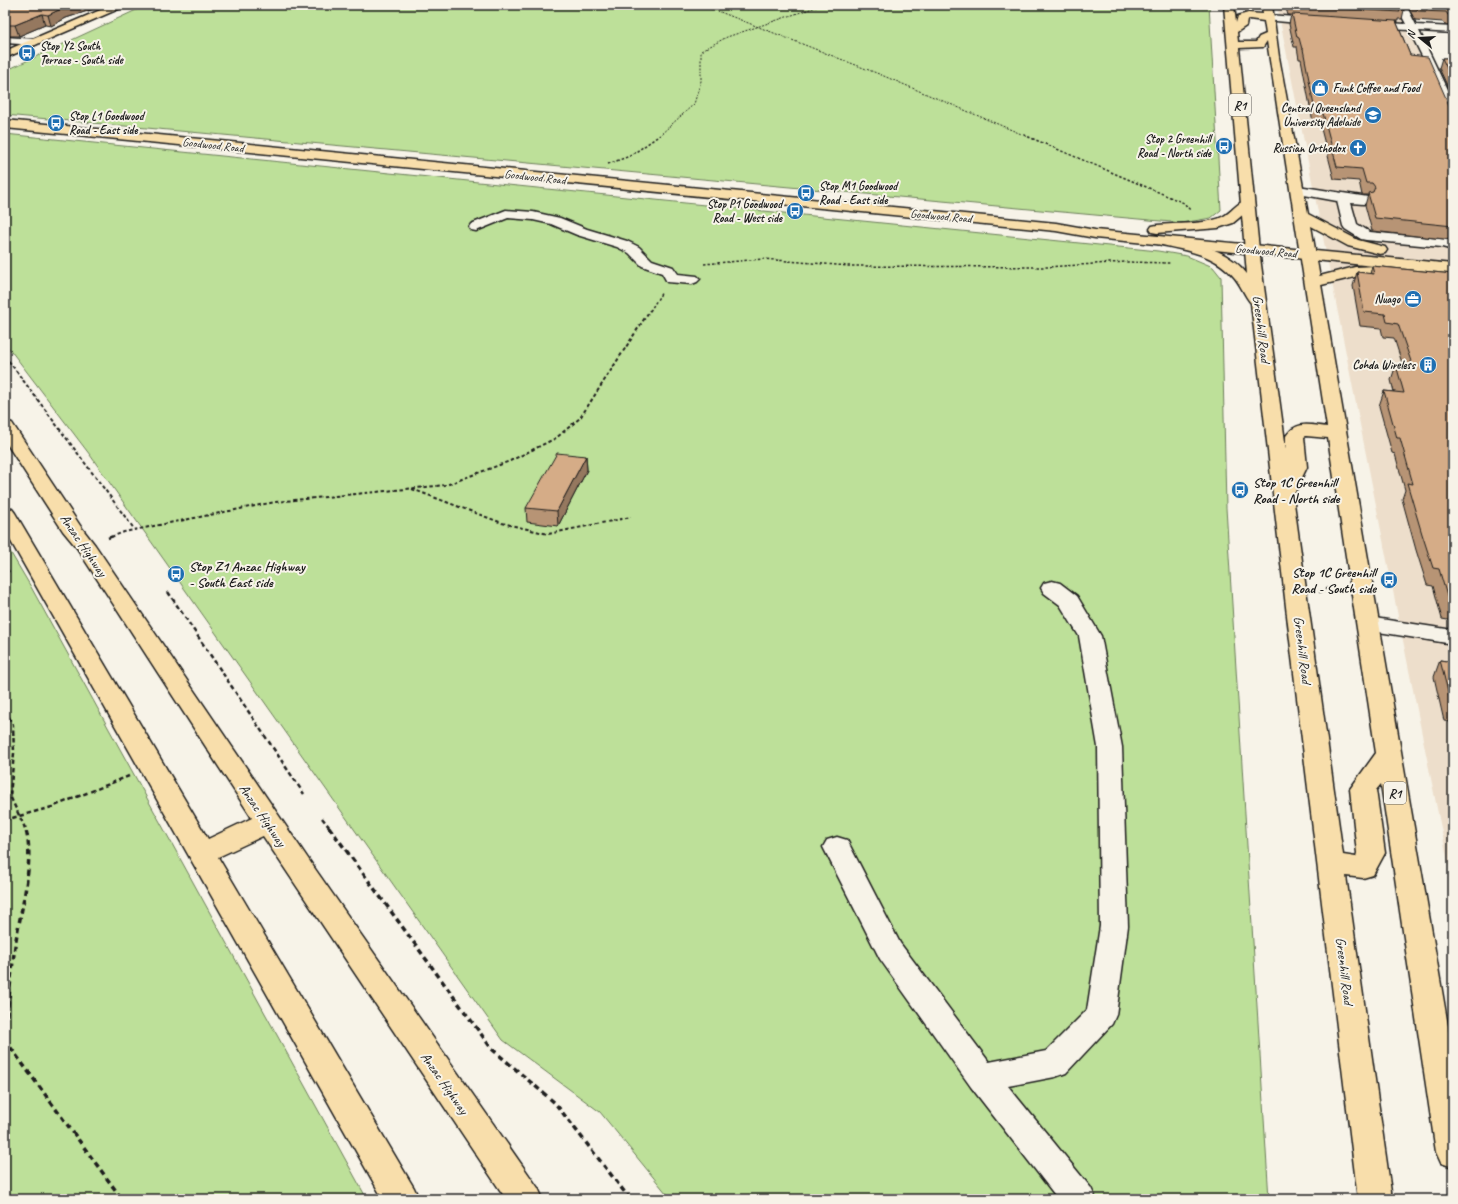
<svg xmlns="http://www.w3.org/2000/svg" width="1458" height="1204" font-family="Caveat,sans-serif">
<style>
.built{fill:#eddecb}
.green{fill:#bde099;stroke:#6c7e5a}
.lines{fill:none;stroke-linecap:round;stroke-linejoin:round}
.minor-casing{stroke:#1c1c1c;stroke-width:3}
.major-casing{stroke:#1c1c1c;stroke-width:3}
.highway-casing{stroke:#1c1c1c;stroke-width:3}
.path-far4{stroke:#1c1c1c;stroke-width:1;stroke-dasharray:2 1.5;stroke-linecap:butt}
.path-far3{stroke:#1c1c1c;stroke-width:1.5;stroke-dasharray:2.5 2;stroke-linecap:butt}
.path-far2{stroke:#1c1c1c;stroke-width:2;stroke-dasharray:3.5 2.5;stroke-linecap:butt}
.path-far1{stroke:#1c1c1c;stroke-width:2.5;stroke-dasharray:4.5 3;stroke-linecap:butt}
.path{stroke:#1c1c1c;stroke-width:3.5;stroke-dasharray:5.5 4;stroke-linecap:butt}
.minor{fill:#f7f3e8;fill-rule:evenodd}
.major{fill:#f8deab;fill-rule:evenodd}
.highway{fill:#f8deab;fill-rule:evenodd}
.wall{fill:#b79474;stroke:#1c1c1c}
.shaded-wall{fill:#95785e;stroke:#1c1c1c}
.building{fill:#d5ac87;stroke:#1c1c1c}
.labels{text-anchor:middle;stroke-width:4;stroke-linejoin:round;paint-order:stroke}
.far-poi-label{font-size:12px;font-weight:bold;fill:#1c1c1c;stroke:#f7f3e8;text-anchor:end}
.far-street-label{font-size:12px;fill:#1c1c1c;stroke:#f7f3e8}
.shield{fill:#f7f3e8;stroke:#5e5c59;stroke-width:1}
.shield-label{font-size:13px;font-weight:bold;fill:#1c1c1c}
.street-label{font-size:14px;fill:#1c1c1c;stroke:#f7f3e8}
.poi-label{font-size:14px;font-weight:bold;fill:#1c1c1c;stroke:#f7f3e8;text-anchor:start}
</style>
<rect width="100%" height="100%" fill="#f7f3e8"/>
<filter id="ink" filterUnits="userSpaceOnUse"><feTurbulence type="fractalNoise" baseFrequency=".025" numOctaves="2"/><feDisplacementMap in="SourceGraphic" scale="8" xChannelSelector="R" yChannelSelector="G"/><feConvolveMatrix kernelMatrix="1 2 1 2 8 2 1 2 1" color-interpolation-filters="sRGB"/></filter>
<g filter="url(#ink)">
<path class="built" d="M1277,5H1397L1453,130V887L1397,611Z"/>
<path class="green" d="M147,5H1209L1221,210L1211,218L1182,223L5,115V71Z
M5,134L1158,251L1187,256L1213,267L1221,277L1226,508L1269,1199H671L600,1112L503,1040L90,455L5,343Z
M5,543L31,587L367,1199H5Z"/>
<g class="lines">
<defs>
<path id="minor" d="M1396,5H1406L1416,25L1453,27V33L1419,31L1453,102V119L1449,118L1447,115L1425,62L1409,30L1368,28L1363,25L1368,22L1406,24Z
M1269,15L1320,19L1325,22L1320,25L1265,20L1264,18L1265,16Z
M5,37L35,39L40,42L35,45L5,43Z
M1298,186L1368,197L1370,200L1368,203L1363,204L1351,203L1357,224L1370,232L1449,240L1453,241V250L1442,247L1366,240L1361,239L1345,229L1343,226L1337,201L1293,193L1291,190L1293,187Z
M506,210L533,212L560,218L587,229L627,241L639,247L652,260L673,267L678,274L697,276L700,279L697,282L692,284L667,282L662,273L642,266L629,253L617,247L577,235L551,224L533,220L508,218L476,231L471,230L469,227L471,224Z
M1052,581L1060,583L1077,596L1101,636L1122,747L1128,926L1116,1015L1112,1024L1066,1073L1055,1077L1008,1086L1091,1188L1096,1199H1058L971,1087L880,959L823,847L827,840L837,837L847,840L900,943L989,1062L1046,1051L1087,1010L1100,926L1098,747L1079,636L1060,605L1044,593L1041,588L1044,583Z
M1368,617L1453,630V644L1360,629L1357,624L1360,619Z"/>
<path id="major" d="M112,5H125L123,7L5,58V51Z
M5,120L1056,223L1095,230L1453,264V274L1095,238L1056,231L5,128Z
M1247,200L1252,201L1254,204L1252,207L1233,223L1218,228L1157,233L1152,232L1150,229L1152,226L1157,225C1176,223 1205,225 1222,217C1231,213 1237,202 1247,200Z
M1377,266L1382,268L1385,271L1382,274L1355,277L1313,287L1308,285L1305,282L1308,279L1355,267Z
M5,421L12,423L81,527L95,545L313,866L538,1188L543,1199H506L263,836L218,857L414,1188L419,1199H383L5,531V507L12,509L15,513L208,839L252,818L77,548L63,531L5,441Z"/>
<path id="highway" d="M1224,5H1234L1236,23L1238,16L1248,13L1263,14L1262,5H1272L1279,57L1308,214L1358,240L1385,247L1387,250L1385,253L1380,254L1348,246L1311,226L1453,1055V1167L1441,1163L1436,1152L1381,784L1376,790L1385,853L1373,875L1363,878L1346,876L1392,1199H1358L1288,624L1251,303C1244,295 1241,285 1234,277C1214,253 1186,251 1158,244L1156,241L1158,238L1163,237C1195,244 1226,247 1247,274ZM1249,19L1264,21L1266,34L1259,37L1256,42H1238L1237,32L1246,26L1247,20ZM1267,41L1327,427C1310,425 1297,420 1286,436V449L1259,250L1239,48L1263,47ZM1306,436L1328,438L1376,753L1350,789L1357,853L1356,857L1343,855L1293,496L1307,467L1304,437Z"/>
</defs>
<use href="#minor" class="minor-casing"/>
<use href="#major" class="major-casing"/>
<use href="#highway" class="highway-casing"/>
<path class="path-far4" d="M697,5L715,10L879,74L1026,136
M137,9L144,5
M715,10L729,5
M659,136L694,104L701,81V51L727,37L822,5"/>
<path class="path-far3" d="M1024,135L1184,203L1190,210
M608,164L630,156L660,135
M704,264L763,259L849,266L1047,267L1126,262L1170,263
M650,311L662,292"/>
<path class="path-far2" d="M5,356L135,530
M412,489L502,523L548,534L631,517
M111,537L124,532L275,502L446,485L510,461L556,438L580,418L650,310"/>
<path class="path-far1" d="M108,538L113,536
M5,572L12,570
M168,592L304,794
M1319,592L1330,588L1337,589
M5,710L13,725L14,753L10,796L25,828
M322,818L330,828
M5,820L52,807L129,776"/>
<path class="path" d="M329,827L492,1049L555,1103L630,1199
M5,1035C8,1005 11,976 15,946C20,912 36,860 25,827
M5,1040L122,1199"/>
<use href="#minor" class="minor"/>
<use href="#major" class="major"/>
<use href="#highway" class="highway"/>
</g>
<path class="wall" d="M5,5H106L66,18L51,26L45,25L19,36H5Z
M1285,5H1402L1404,10L1402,19H1398V21H1396L1410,55L1449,105L1453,109V240L1372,231L1365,205L1368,195H1362L1359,181L1334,179L1320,125L1313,122L1301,59H1299L1297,47H1294L1289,24L1291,15H1288Z
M1407,5H1453V40L1450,34L1452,26L1445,25L1443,22L1415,20Z
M1442,58H1453V98L1439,68Z
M1372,266L1453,274V621L1442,619L1433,586L1427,585L1416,550L1402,499L1405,490L1395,454L1392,453L1379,406L1384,391L1394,392L1391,380L1396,365L1403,366L1394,338L1383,337L1381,328L1360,326L1353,286L1357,272L1370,274Z
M586,456L587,470L558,526L527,522L526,508Z
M1440,660L1453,662V737L1450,722L1444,721L1434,677Z"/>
<path class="shaded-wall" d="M71,5H106L66,18L51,26L48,15L63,8Z
M42,14L45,25L19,36L15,25Z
M586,456L587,470L558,526L557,511Z
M5,866L9,876L5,878Z"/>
<path class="building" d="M5,5H71L63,8L48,15L42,14L15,25H5Z
M1290,5H1402L1404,10L1399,9L1400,12Z
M1415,5H1453V16L1448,15L1446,12L1418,11Z
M1292,14L1396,21L1410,55L1428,57L1449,105L1453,109V226L1375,218L1368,193L1373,192L1375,187L1372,183H1366L1362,169L1337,167L1323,113L1315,111L1303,49H1302L1299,38L1297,37Z
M1442,58H1453V81Z
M1372,266L1453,274V603H1449L1439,569L1433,568L1422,534L1407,483L1413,484L1400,438H1397L1384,391L1404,393L1396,365L1413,367L1398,324L1387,322L1385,314L1364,312L1357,272L1374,274Z
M557,453L586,456L557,511L526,508Z
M1440,660L1453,662V704H1451Z"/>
</g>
<defs>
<symbol id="bus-disc" viewBox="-11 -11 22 22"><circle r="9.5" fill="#1f6fb2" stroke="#f7f3e8"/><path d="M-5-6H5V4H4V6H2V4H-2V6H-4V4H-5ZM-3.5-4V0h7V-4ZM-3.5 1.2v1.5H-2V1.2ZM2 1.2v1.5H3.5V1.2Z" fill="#fff"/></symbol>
<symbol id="shop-disc" viewBox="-11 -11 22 22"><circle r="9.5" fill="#1f6fb2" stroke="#f7f3e8"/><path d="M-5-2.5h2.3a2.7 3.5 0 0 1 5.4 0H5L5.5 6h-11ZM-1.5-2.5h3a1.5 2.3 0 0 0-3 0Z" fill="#fff"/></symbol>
<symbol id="university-disc" viewBox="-11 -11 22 22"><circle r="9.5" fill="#1f6fb2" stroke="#f7f3e8"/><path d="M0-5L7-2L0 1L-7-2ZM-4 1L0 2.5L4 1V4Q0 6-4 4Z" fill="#fff"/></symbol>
<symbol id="church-disc" viewBox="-11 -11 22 22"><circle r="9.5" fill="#1f6fb2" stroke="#f7f3e8"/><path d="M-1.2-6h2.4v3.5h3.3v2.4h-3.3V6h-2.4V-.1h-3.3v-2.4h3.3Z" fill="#fff"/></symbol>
<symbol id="office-disc" viewBox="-11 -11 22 22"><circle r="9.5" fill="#1f6fb2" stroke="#f7f3e8"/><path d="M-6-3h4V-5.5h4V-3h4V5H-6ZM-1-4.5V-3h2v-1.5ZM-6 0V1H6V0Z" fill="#fff"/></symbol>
<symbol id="building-disc" viewBox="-11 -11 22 22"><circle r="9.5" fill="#1f6fb2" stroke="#f7f3e8"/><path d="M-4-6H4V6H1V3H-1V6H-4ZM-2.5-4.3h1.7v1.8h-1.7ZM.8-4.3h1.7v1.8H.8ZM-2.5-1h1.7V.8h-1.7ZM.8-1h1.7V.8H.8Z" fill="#fff"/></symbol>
</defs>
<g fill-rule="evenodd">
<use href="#bus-disc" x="17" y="43" width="20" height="20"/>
<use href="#shop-disc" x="1310" y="78" width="20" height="20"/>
<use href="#university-disc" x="1363" y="105" width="20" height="20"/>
<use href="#bus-disc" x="46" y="113" width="20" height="20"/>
<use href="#bus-disc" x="1214" y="136" width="20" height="20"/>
<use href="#church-disc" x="1348" y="138" width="20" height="20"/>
<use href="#bus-disc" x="796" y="183" width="20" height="20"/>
<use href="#bus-disc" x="785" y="201" width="20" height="20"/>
<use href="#office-disc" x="1403" y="289" width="20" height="20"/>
<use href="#building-disc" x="1418" y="355" width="20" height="20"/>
<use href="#bus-disc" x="1230" y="480" width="20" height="20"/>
<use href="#bus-disc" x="166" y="564" width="20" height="20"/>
<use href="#bus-disc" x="1379" y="570" width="20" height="20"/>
</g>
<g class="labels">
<g class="far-poi-label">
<text x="40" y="50" text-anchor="start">Stop Y2 South<tspan x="40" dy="14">Terrace - South side</tspan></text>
<text x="1333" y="92" text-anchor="start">Funk Coffee and Food</text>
<text x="1360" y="112">Central Queensland<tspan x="1360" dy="14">University Adelaide</tspan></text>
<text x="69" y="120" text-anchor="start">Stop L1 Goodwood<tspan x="69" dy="14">Road - East side</tspan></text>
<text x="1211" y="143">Stop 2 Greenhill<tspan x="1211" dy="14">Road - North side</tspan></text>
<text x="1345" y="152">Russian Orthodox</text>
<text x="819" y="190" text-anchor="start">Stop M1 Goodwood<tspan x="819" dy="14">Road - East side</tspan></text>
<text x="782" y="208">Stop P1 Goodwood<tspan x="782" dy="14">Road - West side</tspan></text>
<text x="1400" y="303">Nuago</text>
<text x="1415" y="369">Cohda Wireless</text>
</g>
<g class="far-street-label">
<text transform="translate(213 145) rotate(6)" y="4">Goodwood Road</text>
<text transform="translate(535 177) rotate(6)" y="4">Goodwood Road</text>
<text transform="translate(941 216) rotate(5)" y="4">Goodwood Road</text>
<text transform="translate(1266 251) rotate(5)" y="4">Goodwood Road</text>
</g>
<g class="shield">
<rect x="1229" y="94" width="22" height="22" rx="3"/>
<rect x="1384" y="782" width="22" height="22" rx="3"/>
</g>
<g class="shield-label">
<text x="1240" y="110">R1</text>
<text x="1395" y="798">R1</text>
</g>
<g class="street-label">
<text transform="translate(1262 329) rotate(83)" y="5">Greenhill Road</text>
<text transform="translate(84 545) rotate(56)" y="5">Anzac Highway</text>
<text transform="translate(1303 650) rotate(83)" y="5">Greenhill Road</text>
<text transform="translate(263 815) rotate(56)" y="5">Anzac Highway</text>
<text transform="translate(1345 971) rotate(83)" y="5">Greenhill Road</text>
<text transform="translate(445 1083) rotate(55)" y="5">Anzac Highway</text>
</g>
<g class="poi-label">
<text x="1253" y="487">Stop 1C Greenhill<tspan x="1253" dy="16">Road - North side</tspan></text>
<text x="189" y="571">Stop Z1 Anzac Highway<tspan x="189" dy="16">- South East side</tspan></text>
<text x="1376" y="577" text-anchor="end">Stop 1C Greenhill<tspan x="1376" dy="16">Road - South side</tspan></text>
</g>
</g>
<rect width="1458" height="1204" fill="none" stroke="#f7f3e8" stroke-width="20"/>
<rect x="10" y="10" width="1438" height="1184" fill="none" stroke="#1c1c1c" stroke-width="1.5" filter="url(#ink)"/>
<g transform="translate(1420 38) rotate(288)" stroke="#f7f3e8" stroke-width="3" paint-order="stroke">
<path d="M0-3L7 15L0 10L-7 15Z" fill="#1c1c1c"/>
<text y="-6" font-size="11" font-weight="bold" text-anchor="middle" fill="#1c1c1c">N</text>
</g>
</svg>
